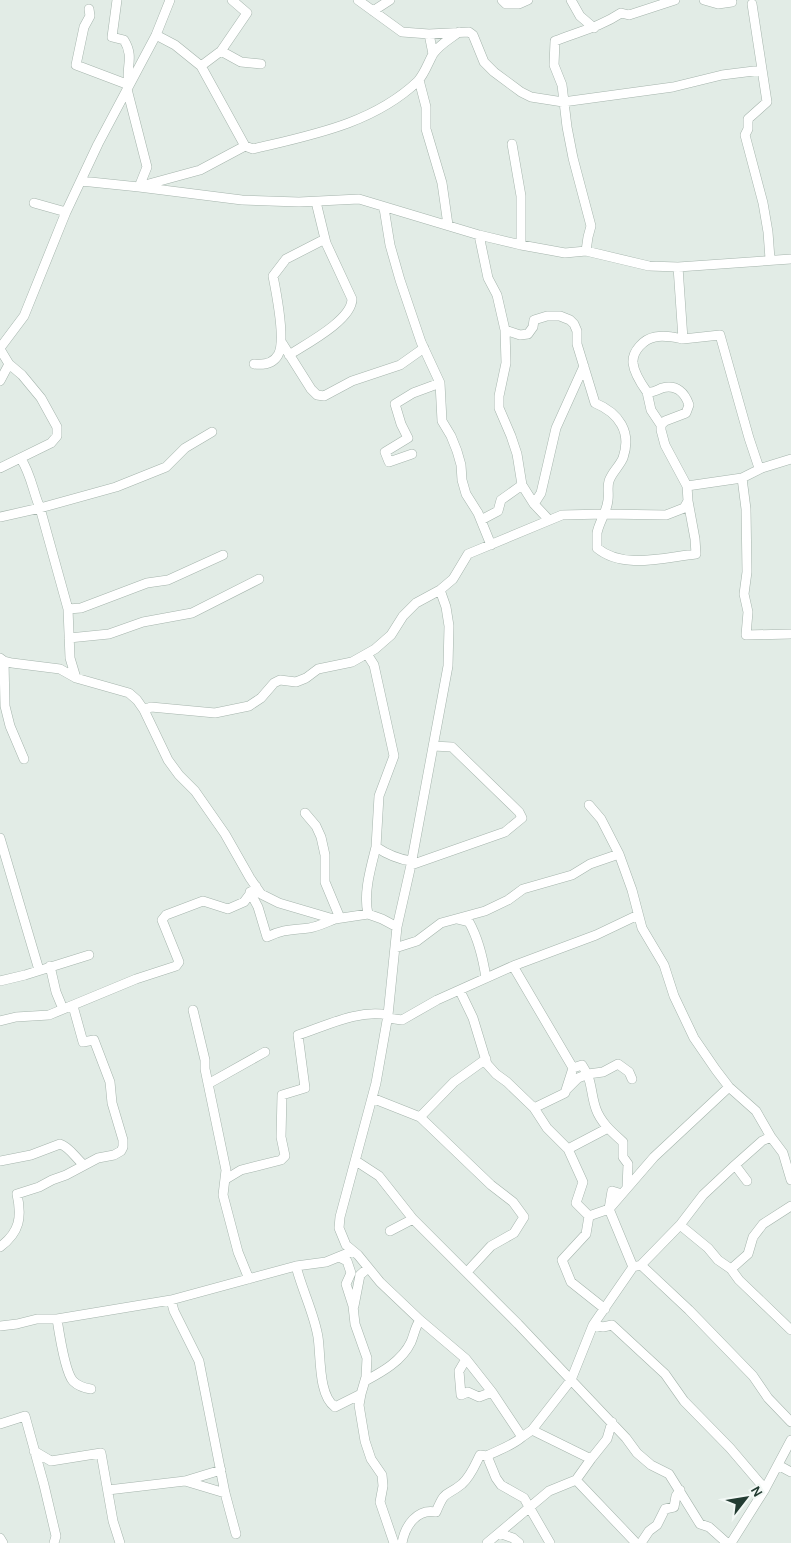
<svg xmlns="http://www.w3.org/2000/svg" width="791" height="1543" font-family="Karla,sans-serif">
<style>
.lines{fill:none;stroke-linecap:round;stroke-linejoin:round}
.minor-casing{stroke:#a5b4ac;stroke-width:10}
.minor{stroke:#fff;stroke-width:9}
</style>
<rect width="100%" height="100%" fill="#e2ece6"/>
<g class="lines">
<defs>
<path id="minor" d="M358,0L402,32L429,34L469,32L473,35L484,62L494,72L521,92L531,97L563,102L673,87L722,75L762,70
M502,0L506,4H519L528,0
M571,0L580,16L594,28
M704,0L718,4L732,2
M752,4L767,102L748,119V129L745,135L763,203L768,232L770,259
M89,9L90,16L84,27L76,65L129,85C125,67 135,58 124,40L112,37L117,0
M373,11L390,0
M429,34L433,54
M156,35L175,45L201,66L221,51L241,62L261,64
M221,51L247,13L232,0
M201,66L245,146
M419,80L426,107V129L442,183L448,225
M127,89L147,167L139,187
M512,144L521,196V245
M81,181L139,187L242,200L299,202L359,199L479,235L521,245L565,253L586,251L649,266L678,267L791,259
M145,185L200,170L245,146L253,149C311,135 373,124 418,81C425,73 428,63 433,54C440,44 450,39 459,32
M34,203L66,212
M384,208L390,245L400,280L421,342L440,383L442,421L451,436L457,451L461,465L462,480L466,494L478,513L491,545
M479,235L488,278L497,295L505,330L506,363L499,396V408L511,436L517,454L522,485L534,504L549,520
M586,251L588,237L591,226L573,158L567,127L562,85L554,65L555,41C577,32 600,27 621,13L629,15L675,0
M505,330L520,335L528,334L533,327L534,320L547,316H560L570,320L574,324L577,331V344L595,403C619,413 632,432 623,458C619,467 612,472 609,481C607,488 609,493 608,500C607,512 599,522 597,533C597,538 597,544 597,548C623,570 665,557 696,554L695,539L688,501
M683,339L720,335L749,438L758,465L762,468L791,459
M282,343L311,389L317,395L324,396L352,381L400,365L424,348
M0,348L24,316L66,212L98,144L156,35L170,0
M0,349L9,364L22,375L41,398L57,427V436L51,443L0,468
M289,355C306,344 352,320 352,299L326,243L316,202
M254,364C263,365 273,364 278,355C286,342 276,291 273,276L286,259L325,239
M0,381L9,364
M647,392L651,410L661,425
M412,454L389,462L385,452L408,438L401,424L395,404L413,393L440,383
M21,459C31,474 33,492 40,508L68,609L70,658L76,678
M742,478L746,509L747,572L744,594L748,612L746,635L791,634
M687,486L742,478L762,468
M534,504L541,493L556,428L584,366
M0,517L40,508L116,487L166,467L185,448L212,432
M481,520L498,511L501,500L522,485
M440,590L446,607L449,626L448,666L411,865L397,927L388,1015L376,1083L340,1217L339,1228L346,1245L358,1255L380,1282L420,1320L466,1359L492,1392L522,1437L532,1430L591,1459L576,1480L636,1543
M68,609L81,608L147,583L168,580L223,555
M69,638L109,634L143,622L192,613L259,579
M367,654L374,665L394,756L379,796L376,847C388,855 397,859 411,861
M0,658L4,661L12,663L60,669L76,678L129,693L137,700L144,710L151,707L215,713L249,706L261,698L274,683L280,680L296,682L306,678L318,669L352,662L375,649L391,635L403,616L416,603L440,590L453,579L468,554L562,515L605,514L666,515L684,508L688,501L687,486L665,445L661,430V425L665,421L686,413L689,405C685,393 677,384 662,388C657,390 653,393 647,392C642,385 634,372 633,363C632,351 644,339 655,337C664,335 673,337 683,339L678,267
M4,661L5,706L10,726L24,759
M144,710L168,760L179,775L195,791L225,834L250,878L261,894L279,903L330,918L335,919L368,914L382,919L397,927
M589,805L601,819L619,854L632,890L642,928L664,965L674,996L694,1038L716,1070L729,1087L756,1111L771,1137
M305,813L316,826L321,837L325,855V882L340,918
M0,838L39,970
M411,865L505,832L522,818L519,812L452,747L433,746
M250,892L258,907L267,937C284,929 291,930 309,928C317,927 327,922 335,919
M368,914C363,893 371,867 376,847
M457,919L469,922C479,940 483,958 486,978
M395,948L417,941L441,923L485,911L508,900L523,889L572,875L590,864L619,854
M50,966L56,992L63,1009
M513,966L573,1068L565,1093L534,1108
M0,981L25,975L89,955
M460,991L473,1018L487,1064L496,1074L507,1082L534,1108L547,1128L568,1149L583,1182L576,1203L589,1216L586,1234L562,1260L571,1282L605,1309
M193,1010L205,1060V1069L226,1170L223,1195L238,1252L249,1279
M388,1018L402,1020L437,1000L513,966L596,935L638,915
M0,1021L16,1017L49,1015L136,979L176,966L179,962L162,920L166,915L203,901L228,909L244,902L256,886
M573,1068L582,1065C593,1081 590,1092 596,1109C601,1123 613,1133 623,1142V1157L628,1164L627,1188
M208,1084L265,1052
M567,1089L578,1078L588,1074L603,1072L618,1064L629,1072L632,1079
M372,1098L420,1117L491,1185L513,1202L524,1217L514,1233L491,1246L467,1272
M420,1117L454,1082L486,1059
M568,1149L608,1128
M0,1161L31,1155L60,1144C70,1147 76,1159 84,1165
M356,1161L379,1176L413,1219L518,1324L626,1438L637,1453L651,1465L669,1474L700,1524L709,1527L727,1543
M735,1165L762,1141L771,1137L783,1153L791,1180
M226,1179L241,1170L281,1160L285,1156L281,1137L282,1095L305,1088L298,1035C326,1026 358,1009 388,1015
M589,1216L609,1209L612,1191L622,1194
M680,1225L708,1248L718,1260L731,1269L739,1280L791,1330
M390,1231L413,1219
M0,1247C20,1232 22,1217 17,1194L39,1187L52,1180L66,1175L98,1158L114,1155L121,1151L123,1147V1140L112,1103L110,1082L94,1040L83,1042L73,1006
M641,1265L680,1225L703,1195L735,1165L747,1181
M296,1266C302,1290 314,1313 318,1337C321,1356 318,1395 335,1407L361,1394L366,1377L367,1358L355,1324L353,1306L346,1284L351,1273L347,1261L339,1257
M633,1267L609,1209L654,1157L729,1087
M731,1269L748,1254L753,1237L763,1224L791,1206
M171,1300L174,1311L199,1361L225,1493L236,1534
M354,1306L360,1275L368,1268
M57,1319C59,1332 65,1372 73,1381C78,1386 84,1388 91,1389
M593,1325L633,1267L641,1265L689,1310L753,1376L768,1398L791,1422
M0,1326L17,1324L37,1319H57L171,1300L296,1266L326,1262L353,1251
M466,1359L459,1371L461,1395L468,1392L479,1397L492,1392
M365,1381C382,1372 402,1361 411,1342C414,1335 415,1327 420,1320
M361,1394L359,1405L365,1441L371,1459L382,1475L383,1486L380,1502L394,1543
M0,1424L25,1416L44,1485L56,1536L54,1543
M532,1430L571,1380L593,1325L603,1327L612,1325L665,1374L684,1401L730,1448L765,1489
M34,1451L51,1461L101,1453L113,1521L120,1543
M487,1456L496,1478L501,1485L524,1498L550,1543
M591,1459L607,1439L612,1422
M778,1465L791,1472
M185,1481L225,1493
M108,1490L185,1481L221,1470
M499,1533L513,1538L519,1543
M0,1538L3,1543
M402,1543C405,1526 417,1508 436,1512C446,1488 445,1498 462,1484C471,1476 475,1465 480,1455L487,1456C498,1450 512,1446 522,1437
M487,1543L549,1491L576,1480
M641,1543L649,1531L657,1525L665,1509L674,1507L676,1496L680,1490
M731,1543L765,1489L791,1440"/>
</defs>
<use href="#minor" class="minor-casing"/>
<use href="#minor" class="minor"/>
</g>
<g transform="translate(746 1498) rotate(59)" stroke="#f2f8f5" stroke-width="4" paint-order="stroke">
<path d="M0-4L9 19L0 12L-9 19Z" fill="#233c32"/>
<text y="-8" font-size="14" font-weight="bold" text-anchor="middle" fill="#233c32">N</text>
</g>
</svg>
